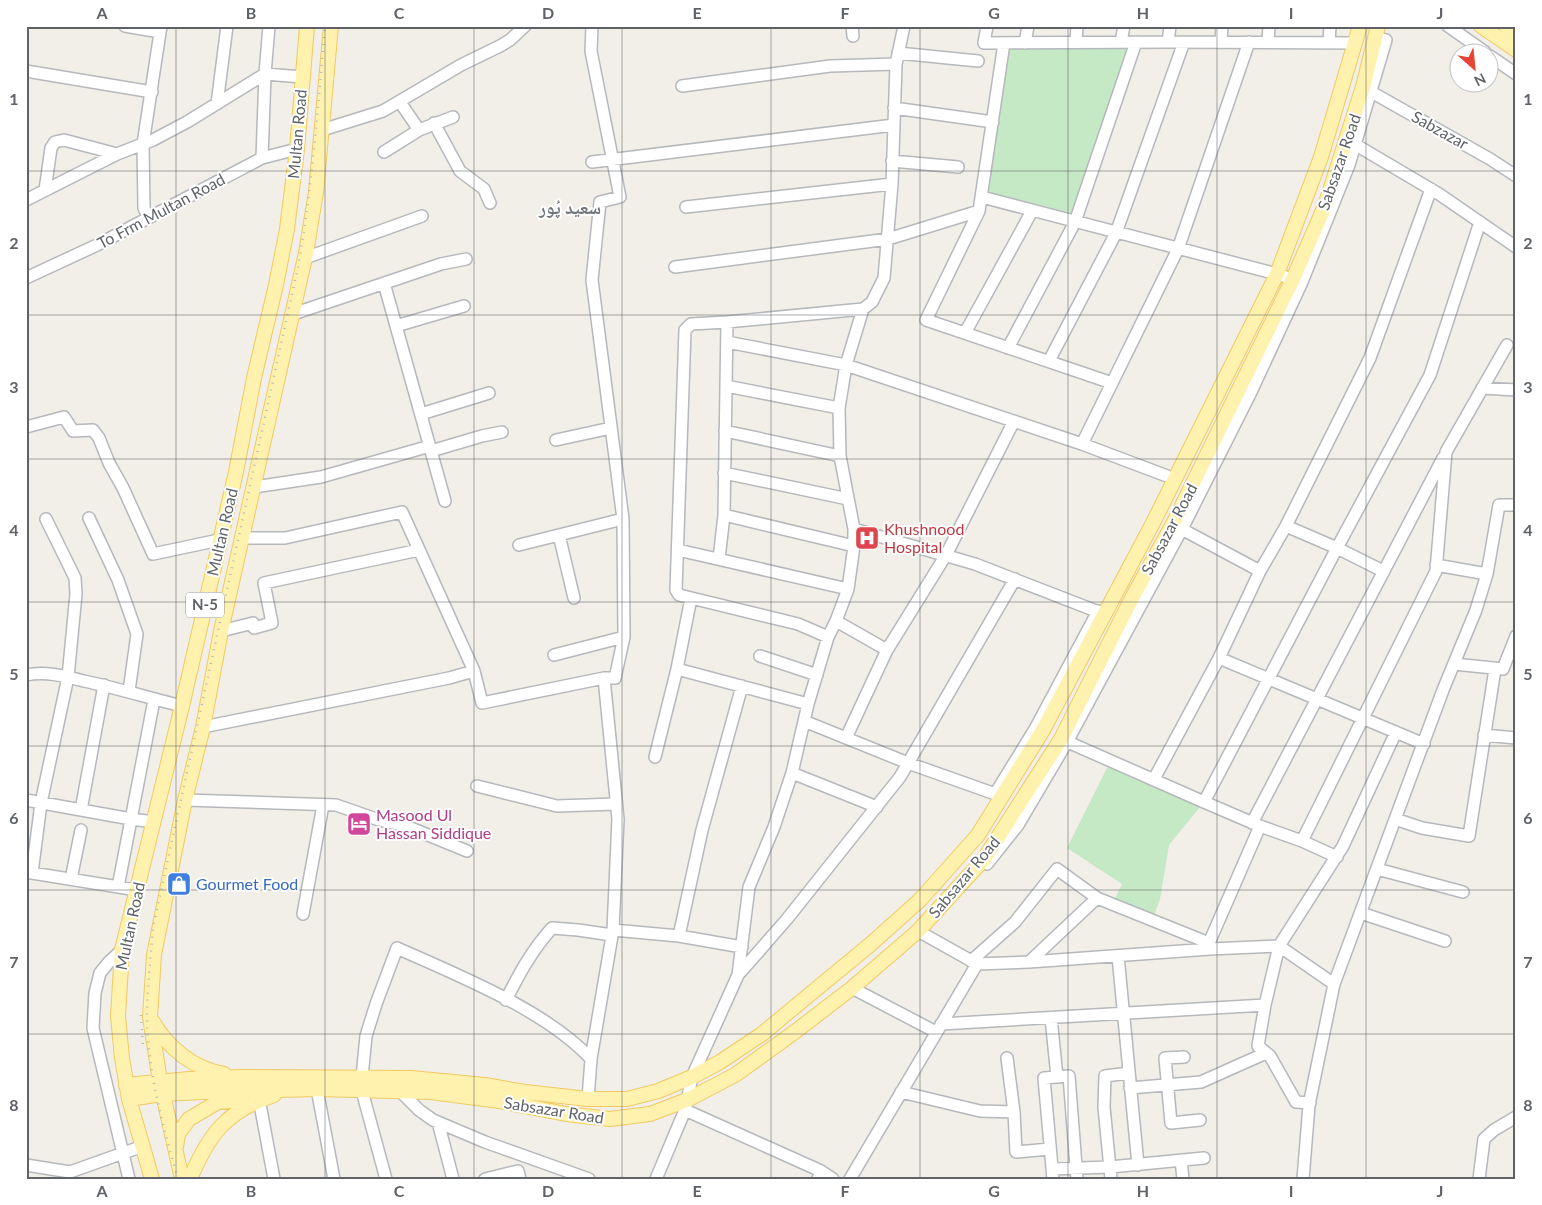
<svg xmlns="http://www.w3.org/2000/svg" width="1542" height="1205" font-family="Lato,'Noto Naskh Arabic',sans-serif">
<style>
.green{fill:#c5e8c5}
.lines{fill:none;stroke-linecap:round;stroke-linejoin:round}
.minor-casing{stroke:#b5b8bc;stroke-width:14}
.major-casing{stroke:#f2c960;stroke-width:16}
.minor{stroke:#fff;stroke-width:11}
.major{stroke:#fff2af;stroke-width:14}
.rail{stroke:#b6b7b8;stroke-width:2.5;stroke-dasharray:1 6;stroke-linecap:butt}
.grid{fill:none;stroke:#5f6368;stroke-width:1;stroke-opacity:0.55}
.labels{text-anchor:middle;stroke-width:4;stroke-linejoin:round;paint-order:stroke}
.shield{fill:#fff;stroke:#8f9295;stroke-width:1}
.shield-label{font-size:15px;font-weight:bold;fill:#5f6368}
.street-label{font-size:16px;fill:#5f6368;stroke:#fff}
.health-label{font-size:16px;fill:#be3a42;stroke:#fff;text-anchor:start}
.hotel-label{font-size:16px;fill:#b23c85;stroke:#fff;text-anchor:start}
.shop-label{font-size:16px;fill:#366cbe;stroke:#fff;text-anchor:start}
.neighbourhood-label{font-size:18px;font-weight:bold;fill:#70757a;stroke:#fff}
.neatline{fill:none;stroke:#5f6368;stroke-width:2}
.grid-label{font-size:16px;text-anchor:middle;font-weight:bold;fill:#5f6368}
</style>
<rect width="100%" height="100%" fill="#f1efe8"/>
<path class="green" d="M1136,42L1079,223L982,197L1004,43Z
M1110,762L1204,802L1169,845L1160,899L1151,924L1112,905L1122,884L1067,848Z"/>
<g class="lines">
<defs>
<path id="minor" d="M125,26L160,32
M852,26L853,36
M987,26L984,43L1168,42L1355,43
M1448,26L1485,52
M1076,42L1077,26
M1121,42L1124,26
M1168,42L1170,26
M1221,42L1222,26
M1268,42L1269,26
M1004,43L979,211L926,320L1112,383
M1025,43L1028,26
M1329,43L1330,26
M898,53L978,61
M1490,56L1516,74
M26,71L152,92
M682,86L830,66L896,64
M1366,89L1490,159L1516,176
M400,102L419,130
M217,104L227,26
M894,108L993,122
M434,123L460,171L484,189L490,203
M322,130L383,111L461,65L500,46L510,40L525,26
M1351,142L1439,194L1516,247
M384,152L419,130L453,117
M262,158L265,74L269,26
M892,161L958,167
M592,162L894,125
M45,190L51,148L55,142L64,140L117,154
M982,197L1277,274L1301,282
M26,200L117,154L153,140L187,122L265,74L302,77
M686,207L892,184
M148,217L144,208L143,144L161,26
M305,258L422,216
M675,267L888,239L979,211
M26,278L97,245L262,158L297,149
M384,283L445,501
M293,314L441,264L466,259
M396,326L464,306
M965,333L1032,211
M727,342L846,365L1082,444L1175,479
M1008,348L1075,222L1136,42
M1049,361L1116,233L1184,42
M726,386L839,408
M1482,388L1516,390
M421,414L489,393
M26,427L64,417L73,431L93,430L99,438L109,463L123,488L153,554L219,540
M725,431L840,456
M556,440L611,428
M1082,444L1178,249L1249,42
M431,451L482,436L502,432
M724,473L848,499
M254,487L321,477L430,446
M724,515L854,546
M89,518L118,580L137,634L129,691
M1176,526L1260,571
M1286,526L1337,548L1383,571
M854,529L975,564L1104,614
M559,535L574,598
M242,538H285L402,512L474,671L482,703L604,678H615L624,637L623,519L592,280L600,202L620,197L591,51L592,26
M519,545L623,519
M678,550L848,589
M719,559L724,515L727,322
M1436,565L1487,574
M836,621L887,650
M221,631L253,623L254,628L272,623L264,583L419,550
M828,637L798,624L679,595L676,590L685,330L691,324L727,322L863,309L872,302L884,278L892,184L896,64L904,26
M554,655L624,637
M760,656L817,675
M1219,658L1424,744
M1454,664L1503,669L1516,636
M677,669L808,704
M26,675C46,671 64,676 84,681C117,688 149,698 182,706
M604,678L618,819L613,930
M804,721L908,763L1001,796
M203,727L449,678L474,671
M1484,735L1516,738
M846,738L887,650L946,555L1014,421
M1061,739L1204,802L1260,826L1302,841L1436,571L1446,452L1507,345
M655,757L677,669L691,598
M792,773L877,807
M1154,779L1219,658L1260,571L1286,526L1370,358L1431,189
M477,786L557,806L616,804
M995,794L1035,729L1098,611
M26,800L131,819L154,822
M185,800L336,805L379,820L406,826L467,851
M1204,802L1337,548L1430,375L1480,222
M81,810L104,685
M1395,819L1422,828L1469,836L1495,669
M1252,823L1443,458
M1302,841L1337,857
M987,864L1018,825L1067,742L1182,529L1251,392L1302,282L1349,165L1386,40L1375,38
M1377,869L1463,892
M26,872L137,890
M32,873L41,803L68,677L76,594L75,578L46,519
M71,879L81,830
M118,887L154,700
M1361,913L1445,941
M303,914L323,805
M918,931L977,964L1029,962L1097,898L1209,943L1210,949L1279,946L1343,846L1396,732
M679,936L702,830L742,686
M1209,943L1260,826
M122,950L109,962L100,973L95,993L93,1028L129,1179
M1118,956L1138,1165
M971,961L1015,922L1057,869L1097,898
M1029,962L1210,949
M738,975L787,919L900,777L1015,579
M852,988L936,1032
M506,1000C519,974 532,950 552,928L578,930L612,935
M1051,1018L1057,1077
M941,1024L1265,1005
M1184,1057L1165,1058L1171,1123L1200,1120
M1007,1058L1014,1112L1016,1152L1050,1149
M362,1077L366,1036L376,1004L397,948C457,975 546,1010 591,1059
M1130,1088L1201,1082L1266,1053
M317,1089L334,1179
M362,1091L386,1179
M901,1092L980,1111L1014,1112
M402,1093L419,1110L433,1120L485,1142L589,1179
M259,1099L274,1179
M588,1099L591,1059L613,930L679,936L742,947
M1310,1103L1296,1102L1270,1056L1258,1046L1265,1005L1279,946L1334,984
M685,1110L821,1171L818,1179
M438,1122L453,1179
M1181,1160L1183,1179
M26,1165L70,1172L143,1146
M1052,1169L1110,1167L1204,1158
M821,1171L833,1179
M485,1179L518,1171L520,1179
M656,1179L685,1110L692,1077L738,975L749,887L774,827L792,773L808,704L828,637L836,621L848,589L854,546V529L840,456L839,408L846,365L863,309
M850,1179L977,964
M1053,1179L1044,1078L1069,1076L1077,1179
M1111,1179L1104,1107L1105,1076L1129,1073
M1303,1179L1309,1105L1334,984L1443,690L1476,610L1487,574L1499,505H1516
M1479,1179L1484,1139L1494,1130L1516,1117"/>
<path id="major" d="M1481,26L1516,50
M1506,26L1516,33
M153,1022C168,1048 194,1069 224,1074
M126,1085L189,1079L242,1077L411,1078L485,1085L525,1092L588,1099H627L658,1091L692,1077L720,1062L762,1034L872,943L920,900L978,835L1043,730L1154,521L1277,274L1321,157L1360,26
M129,1099L162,1094L202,1092L317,1089L431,1092L499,1101L566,1114L610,1119L650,1114L687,1100L735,1075L796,1031L852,988L918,931L984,859L1061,739L1132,598L1173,524L1293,279L1325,206L1363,87L1378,26
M176,1147L178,1134L189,1119L218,1102L241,1100
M152,1179L129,1099L122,1058L118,1016L122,950L182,706L236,472L254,378L276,285L287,229L297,149L307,26
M182,1179L160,1081L150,1017L154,955L185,800L203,727L221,631L306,253L316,192L331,26
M190,1179C209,1134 226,1111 274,1095"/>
</defs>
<use href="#minor" class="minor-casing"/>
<use href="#major" class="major-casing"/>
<use href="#minor" class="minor"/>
<use href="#major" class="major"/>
<path class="rail" d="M141,1015L143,1049
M178,1179C162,1123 146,1066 147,1007C148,981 151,954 153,927L298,267C312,187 318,107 325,26"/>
</g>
<path class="grid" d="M176,26V1179M325,26V1179M474,26V1179M622,26V1179M771,26V1179M920,26V1179M1068,26V1179M1217,26V1179M1366,26V1179M26,171H1516M26,315H1516M26,459H1516M26,602H1516M26,746H1516M26,890H1516M26,1034H1516"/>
<defs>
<symbol id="hospital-square" viewBox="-11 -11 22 22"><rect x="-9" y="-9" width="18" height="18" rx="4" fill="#e0444e" stroke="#fff"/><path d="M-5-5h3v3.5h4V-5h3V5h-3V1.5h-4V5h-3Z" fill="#fff"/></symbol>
<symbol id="hotel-square" viewBox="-11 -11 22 22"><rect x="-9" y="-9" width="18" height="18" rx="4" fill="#d1479c" stroke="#fff"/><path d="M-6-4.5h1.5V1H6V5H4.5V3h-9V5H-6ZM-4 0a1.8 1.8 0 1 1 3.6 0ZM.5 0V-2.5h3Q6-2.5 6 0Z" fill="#fff"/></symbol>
<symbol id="shop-square" viewBox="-11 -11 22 22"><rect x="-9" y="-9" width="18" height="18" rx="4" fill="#3f7fe0" stroke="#fff"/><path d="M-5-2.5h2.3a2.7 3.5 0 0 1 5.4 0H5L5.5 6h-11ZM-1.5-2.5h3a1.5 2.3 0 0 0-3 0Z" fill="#fff"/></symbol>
</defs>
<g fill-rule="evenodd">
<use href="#hospital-square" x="853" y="524" width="28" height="28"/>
<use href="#hotel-square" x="345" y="810" width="28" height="28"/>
<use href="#shop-square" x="165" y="870" width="28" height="28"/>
</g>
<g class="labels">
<rect class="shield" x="186" y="592.5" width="38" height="25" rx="4"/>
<g class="shield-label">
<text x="205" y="610">N-5</text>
</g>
<g class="street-label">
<text transform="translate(1440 130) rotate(29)" y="6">Sabzazar</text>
<text transform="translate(297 134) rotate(-85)" y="6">Multan Road</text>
<text transform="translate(1339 162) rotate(-71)" y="6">Sabsazar Road</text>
<text transform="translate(161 211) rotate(-28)" y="6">To Frm Multan Road</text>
<text transform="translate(1169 529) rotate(-62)" y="6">Sabsazar Road</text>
<text transform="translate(222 532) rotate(-77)" y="6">Multan Road</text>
<text transform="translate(964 877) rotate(-50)" y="6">Sabsazar Road</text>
<text transform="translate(130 926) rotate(-78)" y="6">Multan Road</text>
<text transform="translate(554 1110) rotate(9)" y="6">Sabsazar Road</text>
</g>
<g class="health-label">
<text x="884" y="535">Khushnood<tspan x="884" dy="18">Hospital</tspan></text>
</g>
<g class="hotel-label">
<text x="376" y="821">Masood Ul<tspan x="376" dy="18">Hassan Siddique</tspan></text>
</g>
<g class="shop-label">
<text x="196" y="890">Gourmet Food</text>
</g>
<g class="neighbourhood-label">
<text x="570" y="214">سعید پُور</text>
</g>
</g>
<rect width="1542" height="1205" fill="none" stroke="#ffffff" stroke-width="55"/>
<g transform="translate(1474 68) rotate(153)"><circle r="24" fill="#ffffff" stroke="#bfc1c3"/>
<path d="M0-4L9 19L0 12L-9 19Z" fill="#ea4335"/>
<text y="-8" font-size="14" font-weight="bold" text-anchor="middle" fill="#5f6368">N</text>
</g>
<rect x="28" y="28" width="1486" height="1150" class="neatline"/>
<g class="grid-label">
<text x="102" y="19">A</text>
<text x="251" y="19">B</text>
<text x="399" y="19">C</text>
<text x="548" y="19">D</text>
<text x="697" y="19">E</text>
<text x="845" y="19">F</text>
<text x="994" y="19">G</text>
<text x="1143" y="19">H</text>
<text x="1291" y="19">I</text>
<text x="1440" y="19">J</text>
<text x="14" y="105">1</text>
<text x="1528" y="105">1</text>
<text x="14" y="249">2</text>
<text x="1528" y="249">2</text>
<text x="14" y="393">3</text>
<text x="1528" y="393">3</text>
<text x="14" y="536">4</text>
<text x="1528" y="536">4</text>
<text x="14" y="680">5</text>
<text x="1528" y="680">5</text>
<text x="14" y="824">6</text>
<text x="1528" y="824">6</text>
<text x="14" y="968">7</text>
<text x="1528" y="968">7</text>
<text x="14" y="1111">8</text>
<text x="1528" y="1111">8</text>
<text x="102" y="1197">A</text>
<text x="251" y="1197">B</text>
<text x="399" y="1197">C</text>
<text x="548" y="1197">D</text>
<text x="697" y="1197">E</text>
<text x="845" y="1197">F</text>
<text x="994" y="1197">G</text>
<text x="1143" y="1197">H</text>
<text x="1291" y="1197">I</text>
<text x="1440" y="1197">J</text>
</g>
</svg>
